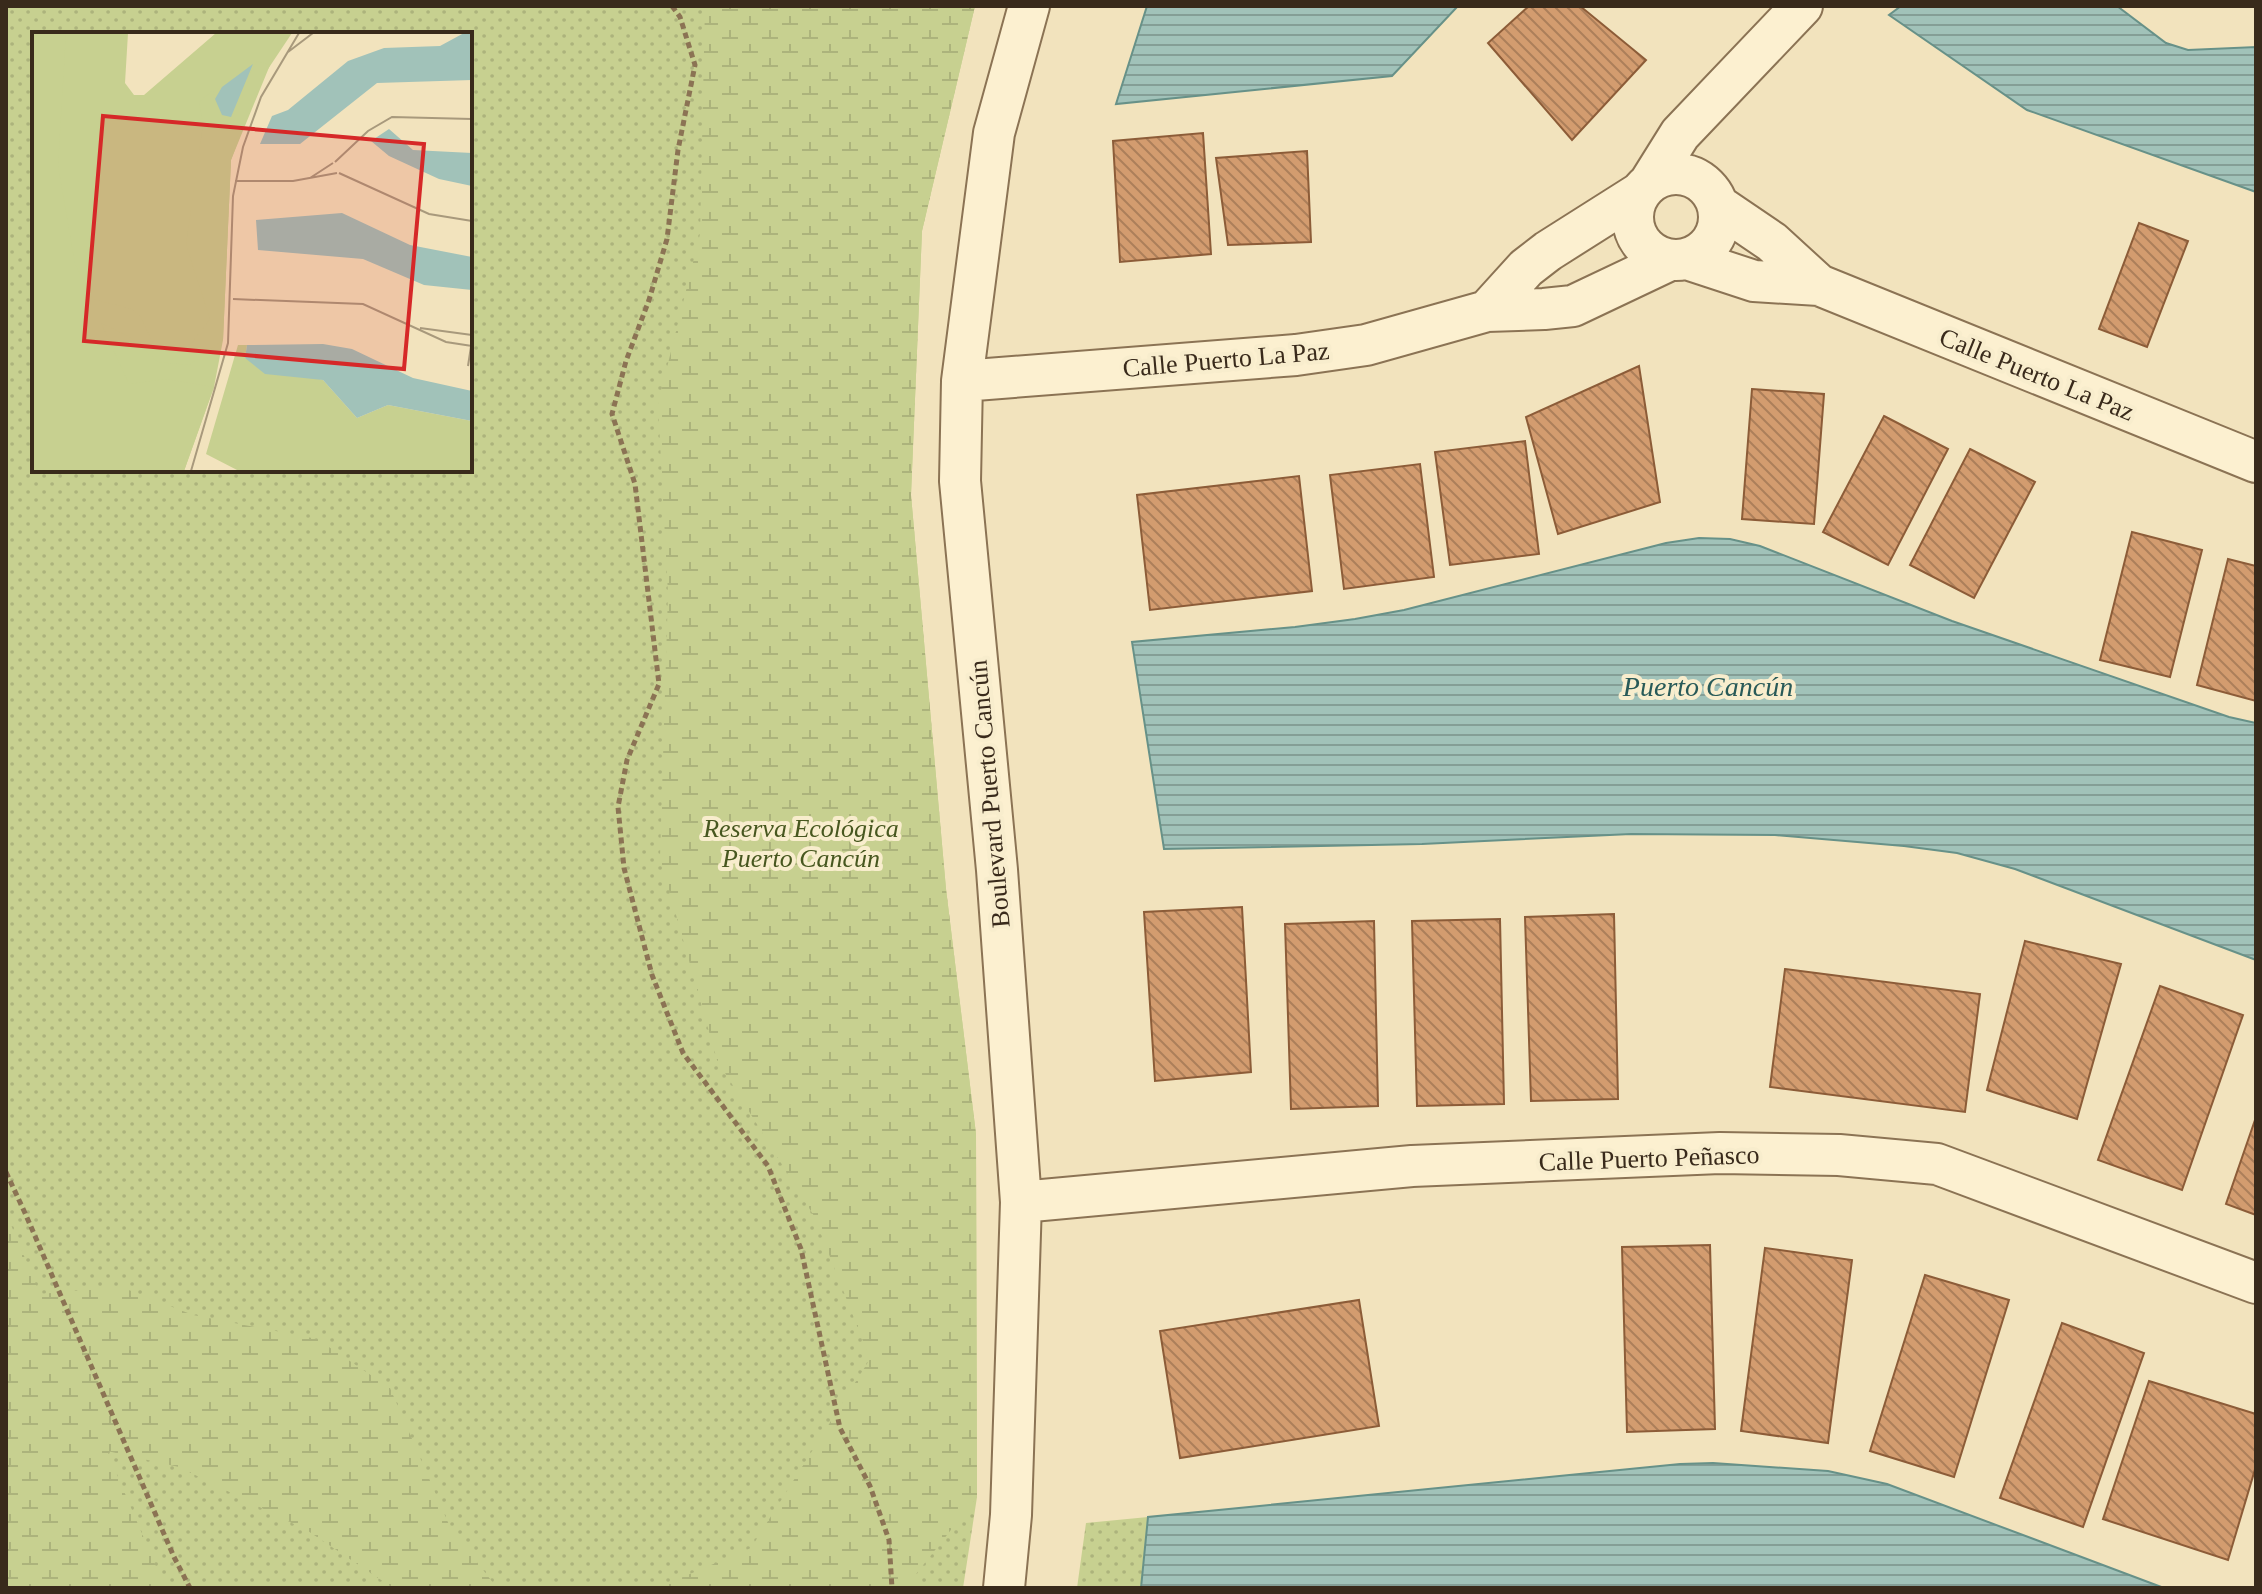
<svg xmlns="http://www.w3.org/2000/svg" width="2262" height="1594" font-family="'Times New Roman',serif">
<style>
.grass{fill:url(#grass-dots);fill-rule:evenodd}
.wetland{fill:url(#wetland-marsh)}
.water{fill:url(#water-rules);stroke:#679188;stroke-width:2}
.building{fill:url(#building-back-hatch);stroke:#8c5c38;stroke-width:2}
.lines{fill:none;stroke-linecap:round;stroke-linejoin:round}
.minor-casing{stroke:#8b7354;stroke-width:44}
.path{stroke:#8b7354;stroke-width:5;stroke-dasharray:6 4;stroke-linecap:butt}
.minor{stroke:#fcf0d0;stroke-width:40}
.labels{text-anchor:middle;stroke-width:8;stroke-linejoin:round;paint-order:stroke}
.street-label{font-size:26px;fill:#392a1b;stroke:#f8edcd}
.park-label{font-size:26px;font-style:italic;fill:#47571f;stroke:#f8edcd}
.water-label{font-size:28px;font-style:italic;fill:#285a58;stroke:#f8edcd}
.inset-road{fill:none;stroke:#a8997c;stroke-width:2}
.view{fill:#d62828;fill-opacity:0.15;stroke:#d62828;stroke-width:4}
.inset-edge{fill:none;stroke:#392a1b;stroke-width:4}
</style>
<defs>
<pattern id="grass-dots" width="8" height="8" patternUnits="userSpaceOnUse" patternTransform="scale(2)"><rect width="8" height="8" fill="#c7d090"/><path d="M2 2h.1M6 6h.1" fill="none" stroke="#acb37c" stroke-width="1.8" stroke-linecap="round"/></pattern>
<pattern id="wetland-marsh" width="20" height="14" patternUnits="userSpaceOnUse" patternTransform="scale(2)"><rect width="20" height="14" fill="#c7d090"/><path d="M1 5h8M5 5V1M11 12h8M15 12V8" fill="none" stroke="#acb37c"/></pattern>
<pattern id="water-rules" width="6" height="5" patternUnits="userSpaceOnUse" patternTransform="scale(2)"><rect width="6" height="5" fill="#a1c2b9"/><path d="M0 2.5h6" fill="none" stroke="#849e96"/></pattern>
<pattern id="building-back-hatch" width="6" height="6" patternUnits="userSpaceOnUse" patternTransform="scale(2)"><rect width="6" height="6" fill="#d39c6f"/><path d="M-1 5l2 2M0 0l6 6M5-1l2 2" fill="none" stroke="#ac7f5a"/></pattern>
</defs>
<rect width="100%" height="100%" fill="#f2e3bd"/>
<path class="grass" d="M6,6H975L922,231L911,495L946,889L976,1134L977,1497L963,1588H6ZM34,34H470V470H34Z
M1148,1517L1141,1588H1077L1086,1523Z"/>
<path class="wetland" d="M705,6H975L922,231L911,495L946,889L976,1134L977,1497L905,1588H657L751,1548L870,1359L814,1216L717,1060L660,858L668,593L658,404L700,234Z
M6,1213L40,1294L121,1287L193,1315L317,1339L390,1388L450,1527L497,1588H393L308,1531L179,1467L107,1451L165,1588H6Z"/>
<path class="water" d="M1147,6H1458L1392,76L1116,104Z
M1901,6H2117L2166,43L2188,50L2256,47V192L2027,110L1889,15Z
M1699,538L1730,539L1760,546L1952,621L2229,717L2256,723V960L2015,869L1957,853L1904,846L1775,835L1631,834L1422,844L1164,849L1132,642L1295,627L1355,619L1404,610L1666,543Z
M1713,1463L1828,1471L1887,1484L2164,1588H1141L1148,1517L1680,1464Z"/>
<path class="building" d="M1529,6H1580L1646,60L1572,140L1488,43Z
M1203,133L1211,254L1120,262L1113,141Z
M1307,151L1311,242L1228,245L1216,158Z
M2139,223L2188,241L2147,347L2099,329Z
M1639,366L1660,502L1558,534L1526,417Z
M1752,389L1824,394L1814,524L1742,519Z
M1884,416L1948,449L1888,565L1823,532Z
M1525,441L1539,554L1450,565L1435,452Z
M1970,449L2035,482L1974,598L1910,565Z
M1420,464L1434,577L1344,589L1330,475Z
M1299,476L1312,591L1150,610L1137,495Z
M2132,532L2202,550L2170,677L2100,660Z
M2228,559L2256,566V701L2197,685Z
M1242,907L1251,1072L1155,1081L1144,912Z
M1614,914L1618,1099L1531,1101L1525,917Z
M1500,919L1504,1104L1417,1106L1412,921Z
M1374,921L1378,1106L1291,1109L1285,924Z
M2025,941L2121,964L2077,1119L1987,1090Z
M1785,969L1980,994L1965,1112L1770,1087Z
M2160,986L2243,1015L2182,1190L2098,1160Z
M2256,1117V1215L2226,1204Z
M1710,1245L1715,1429L1627,1432L1622,1247Z
M1765,1248L1852,1260L1828,1443L1741,1431Z
M1925,1275L2009,1300L1954,1477L1870,1451Z
M1359,1300L1379,1426L1180,1458L1160,1331Z
M2062,1323L2144,1353L2083,1527L2000,1498Z
M2149,1381L2256,1414V1466L2228,1560L2103,1519Z"/>
<g class="lines">
<defs>
<path id="minor" d="M1633 217a43 43 0 1 1 86 0a43 43 0 1 1-86 0Z
M1650,182L1680,134L1802,6
M1719,206L1772,242L1819,285
M1687,259L1754,281L1819,285L2256,462
M1487,311L1526,268L1548,251L1638,194
M962,381L1296,355L1366,345L1487,311L1544,309L1573,306L1670,260
M1021,1202L1412,1166L1720,1153L1839,1155L1937,1164L2256,1283
M1004,1588L1011,1515L1021,1202L997,870L960,481L962,381L994,133L1029,6"/>
</defs>
<use href="#minor" class="minor-casing"/>
<path class="path" d="M672,6L680,17L695,65L678,150L667,239L649,300L626,361L612,414L635,484L659,684L627,760L618,807L624,868L652,975L683,1053L768,1166L801,1249L840,1428L870,1486L889,1540L892,1588
M6,1172L25,1213L174,1557L190,1588"/>
<use href="#minor" class="minor"/>
</g>
<g class="labels">
<g class="street-label">
<text transform="translate(1226 359) rotate(-5)" y="9">Calle Puerto La Paz</text>
<text transform="translate(2037 374) rotate(22)" y="9">Calle Puerto La Paz</text>
<text transform="translate(989 794) rotate(-95)" y="9">Boulevard Puerto Cancún</text>
<text transform="translate(1649 1158) rotate(-2)" y="9">Calle Puerto Peñasco</text>
</g>
<g class="park-label">
<text x="801" y="837">Reserva Ecológica<tspan x="801" dy="30">Puerto Cancún</tspan></text>
</g>
<g class="water-label">
<text x="1708" y="696">Puerto Cancún</text>
</g>
</g>
<g transform="translate(32 32)">
<rect width="440" height="440" fill="#f2e3bd"/>
<path d="M0,1H96L93,51L102,63H112L184,1H260L230,46L199,128L191,308L182,355L152,439H0ZM206,313H215L213,326L291,348L325,386L356,373L440,389V439H207L174,422Z" fill="#c7d090"/>
<path d="M0,1H34L26,134L43,232L61,267L100,277L109,285L123,316L159,312L178,287L154,213L171,92L167,70L181,58L183,67L208,60L225,29L238,33L199,128L191,308L157,333L126,330L96,304L69,291L97,352L134,347L182,355L152,439H0Z" fill="#c7d090"/>
<path d="M432,1H440V48L345,51L268,112H228L240,84L256,78L316,29L352,16L408,14ZM221,32L199,85L190,83L183,67L190,55ZM357,97L381,118L440,121V154L407,147L357,124L339,109ZM310,181L378,213L440,225V258L392,253L331,227L226,218L224,188ZM291,312L320,317L381,346L440,359V389L356,373L325,386L291,348L233,342L213,326L215,313Z" fill="#a1c2b9"/>
<path class="inset-road" d="M256,20L281,1M303,130L336,99L360,85L440,87M307,141L397,182L440,189M278,146L301,131M203,149H261L305,141M201,267L331,272L414,310L440,314M388,296L440,303M436,334L440,308M159,439L196,311L201,164L211,115L229,65L267,1"/>
<path class="view" d="M71,84L392,112L372,337L52,309Z"/>
<rect width="440" height="440" class="inset-edge"/>
</g>
<rect width="2262" height="1594" fill="none" stroke="#392a1b" stroke-width="16"/>
</svg>
